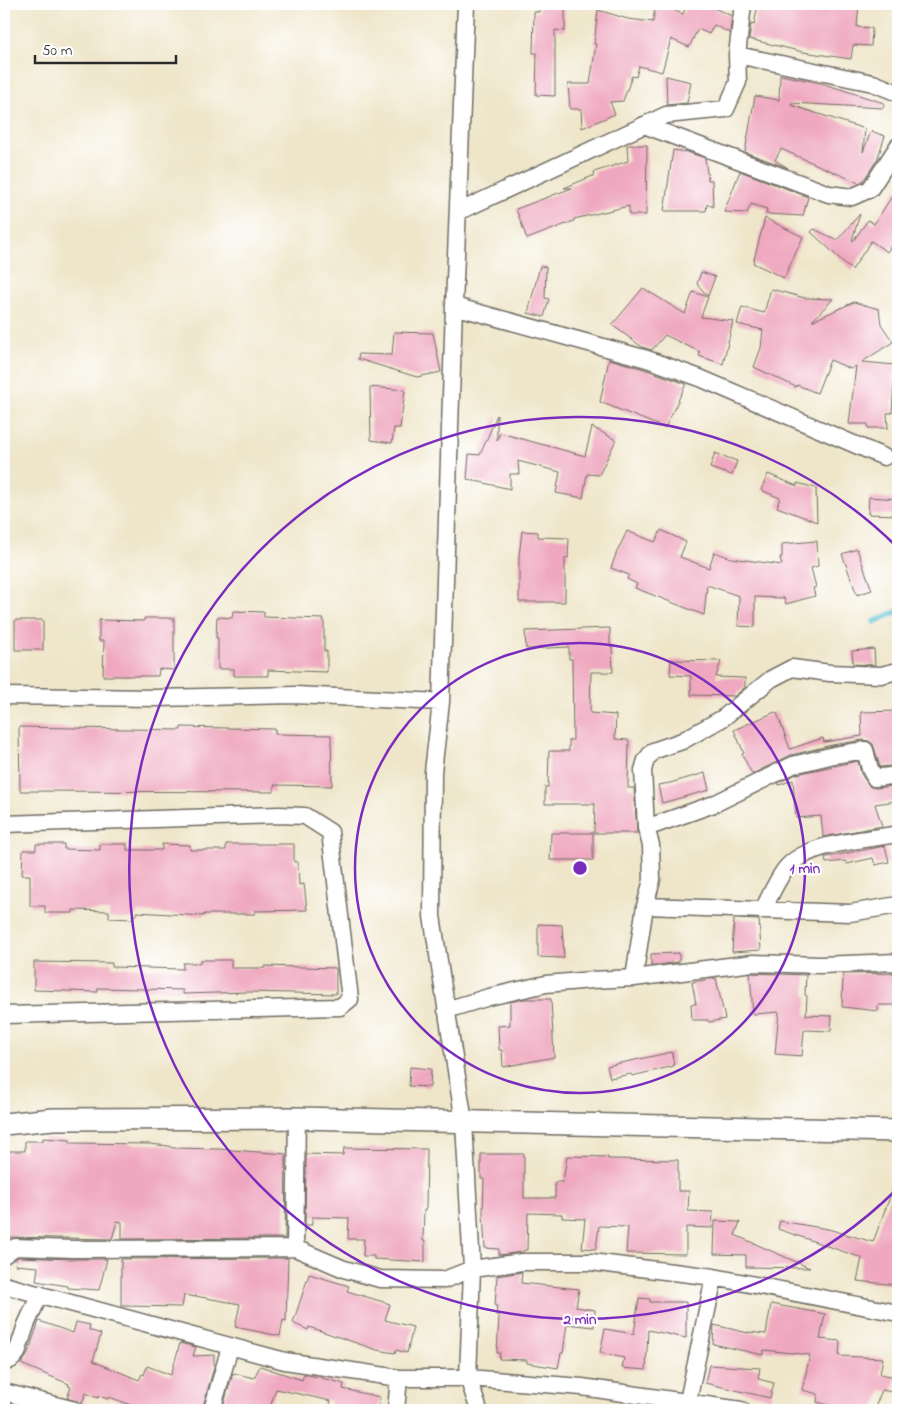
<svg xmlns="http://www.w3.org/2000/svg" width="902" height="1414" font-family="'Indie Flower',sans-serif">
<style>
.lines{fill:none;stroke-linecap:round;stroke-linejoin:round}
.stream{stroke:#59c2d6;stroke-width:5.5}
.building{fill:#efa8bf}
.minor-casing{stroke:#706c63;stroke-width:19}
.tertiary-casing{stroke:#706c63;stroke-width:24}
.minor{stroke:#fff;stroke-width:16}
.tertiary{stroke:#fff;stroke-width:21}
.ring{fill:none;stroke:#7b2cbf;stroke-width:2.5}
.centre{fill:#7b2cbf;stroke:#fff;stroke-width:2.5}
.ring-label{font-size:15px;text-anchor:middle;font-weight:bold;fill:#7b2cbf;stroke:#fff;stroke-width:4.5;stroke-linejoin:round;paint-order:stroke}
</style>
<rect width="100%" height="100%" fill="#fff"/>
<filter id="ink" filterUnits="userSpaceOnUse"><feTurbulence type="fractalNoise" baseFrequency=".02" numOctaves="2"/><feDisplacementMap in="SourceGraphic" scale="10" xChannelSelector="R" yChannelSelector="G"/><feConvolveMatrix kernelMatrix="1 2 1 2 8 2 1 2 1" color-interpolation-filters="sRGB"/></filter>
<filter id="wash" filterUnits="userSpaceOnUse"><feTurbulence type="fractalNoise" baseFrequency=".0096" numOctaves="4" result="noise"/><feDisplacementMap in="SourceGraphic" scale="20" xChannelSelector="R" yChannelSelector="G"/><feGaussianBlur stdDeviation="1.12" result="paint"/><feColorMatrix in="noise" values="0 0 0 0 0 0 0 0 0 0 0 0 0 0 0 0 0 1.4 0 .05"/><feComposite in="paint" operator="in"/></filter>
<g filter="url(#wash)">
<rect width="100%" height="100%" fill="#efe6ca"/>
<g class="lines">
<path class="stream" d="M874,622L898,611"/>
</g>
<g id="blocks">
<path class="building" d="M539,4H565V31L555,30V96L536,95L537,53H533L534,12H539Z
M687,4H697L708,8L709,6L732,16L730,33L714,25L709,34L698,29L689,47L671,39L662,72L639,66L636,77L632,76L623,101L610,102L615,114L582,128L581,109H570L568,84H590L596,44H594L598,10L628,19L653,22L655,7L667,10L668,8L683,14Z
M758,4H859L857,27L872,28L871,46L853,45L851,59L803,52L749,39L751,24L754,25Z
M780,75L821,83L884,103L883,108L791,103V105L865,129L863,152L871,131L885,136L877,160L863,181L859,183L781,149L775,160L788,168L745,152L755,96L779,100Z
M666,76L691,82L687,103L667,105Z
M627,145H647L646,215H629V206L574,219V221L527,239L516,209L572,188H564L595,175L594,172L628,161Z
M673,150L687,152L705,158L708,180H712L713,207L707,204L706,211H664Z
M740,171L808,197L803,216L766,214L767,209L751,204L747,213L724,212Z
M898,187V253L891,246L887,252L871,241L852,270L811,232L814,229L837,240L860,214L852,240L853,241L868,220L874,224Z
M765,218L803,237L784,278L753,263Z
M540,266L546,267L545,298L549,299L544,317L528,313Z
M701,272L715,277L708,296L697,284Z
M643,288L685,314L693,292L708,297L701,317L733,321L723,364L699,356L700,352L665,335L652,350L642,347L612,325Z
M771,289L805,298L833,299L812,321L854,302L879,309L881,324L893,342L862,362L895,365L892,413H887L888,428H868V424H849L856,366L851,369L830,360L817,393L797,385L796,387L754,367L761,348L763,330L737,324L742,307L764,313Z
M394,332L433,333L441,372L417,377L358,359L359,354L392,355Z
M609,359L644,369L686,384L665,428L600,402Z
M370,387L405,390L400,428H394L392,443L371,440Z
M497,415V441L500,433L585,456L592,427L616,440L599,475L587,474L583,498L556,493L560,472L518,461L519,474H510V489L467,479L469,454L480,455Z
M715,453L737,461L732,475L710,468Z
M768,474L797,486V483L816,488L817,522L777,507L780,498L761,490Z
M869,497L898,499V515L868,514Z
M661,530L686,542L680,557L709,568L714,552L731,558L782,565L780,557H782V544L817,541L818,566L811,568L816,587L813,588L815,596L786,604L784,598L755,597V627L738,626L739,596L707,585L704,615L635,588L637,584L627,579L629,575L611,568L616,554L627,531L655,542Z
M522,531L538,532V537L569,538L568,558H565V602H519V556Z
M857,549L872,590L857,595L842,554Z
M233,611L264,612V617L324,619V651H327V672L268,670V676H234V669H218V638H216L217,617L232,618Z
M144,618H174V670L159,669L158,676H103L104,641H99V620L144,621Z
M15,620H43V650H15Z
M610,628V646H612L613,672H591L590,713L616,715L615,739L629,740L628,788H634L637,833H594L595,804H545V787H548L549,751H569V740H573L572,659H569V647L526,649L525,631Z
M874,649L875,665L853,664L852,651Z
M671,660L721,661L716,677L745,678V687L735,696L691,695V676L670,675Z
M898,711V765L880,767L873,744L869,741L863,740L832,745L791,755L752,774L742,754L744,753L734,730L775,712L777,713L790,749L823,738L824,742L862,736L861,712Z
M19,727L181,730V727L275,729V734L331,735L332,786L274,785V792L20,791Z
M858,761L861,774L870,787L876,788L894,786L897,801L875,804L882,826L823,837L821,816L796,818L793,780L779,785L778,783L796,774Z
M705,773L709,790L662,803L658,785L670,783Z
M551,833H593V860H550Z
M36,844H64V849L100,850V844H127V850H162V844L190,845V850H226V844H294V862H298L299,885L304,884L307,910L255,911V914H204V916L137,912V915H133V919L109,918V911L73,910V913H45V906H30V875H22L23,850H36Z
M885,846L889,862L875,865L873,858L847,864L846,861L826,863L825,857H827Z
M734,919L759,920L761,950L732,952Z
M538,924L562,925L564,958L538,957Z
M679,953V962L651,966V954Z
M200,960H231V968H265V966L336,968V994L249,992L183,994V990L98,988V992L34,990V962L112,963V967L183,969V963H200Z
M750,973L806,975L805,995L807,996L806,1015L832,1016L831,1031L804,1030L802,1056L775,1054L779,1012L753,1014Z
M898,973V1005H878V1011L842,1007L843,974Z
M716,978L725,1019L709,1022L708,1020H692L691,1004H696L692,982Z
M524,999H551L554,1057L503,1067L502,1050H499L498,1026L510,1025V1002Z
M672,1052L674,1066L632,1076L631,1074L610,1078L607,1066Z
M410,1067L431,1069L430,1087L409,1086Z
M43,1138L70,1140V1143L150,1144L168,1146L173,1148L218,1149L286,1154L285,1238L122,1239V1222L117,1221L112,1239L7,1237V1211H4V1151H25V1141H43Z
M344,1148L427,1149L426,1210H424L423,1241H425V1262L374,1259V1256H363L364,1239H348L349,1218L312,1217V1225H305L306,1154L343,1155Z
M481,1154H524V1198H555V1182H563L567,1156L608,1157V1159L678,1160V1191H689L688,1211L713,1212L712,1228L686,1227V1254L626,1253L628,1227L599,1226L596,1249L582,1248L585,1219L562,1218V1214L528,1213L527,1250H524L523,1252L499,1255V1249L485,1248L483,1213L484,1179H481Z
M897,1178H898V1285L857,1281L862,1258L778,1229L780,1221L828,1229L873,1242Z
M715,1221L740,1222L735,1235L810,1268L746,1267V1255L714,1254Z
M18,1257L73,1259H107L99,1290L68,1288V1286L36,1281L38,1267L15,1265L16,1259Z
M288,1258L286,1321L283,1320L280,1336L235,1327L240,1304L195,1296V1297L184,1295L182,1307L121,1306V1259Z
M522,1272L521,1283L579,1289L576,1307L595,1310L594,1327L567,1324L563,1353H561L558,1368L527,1363V1360L499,1359L500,1353H497L499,1315H496L497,1306H495L497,1276Z
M309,1274L349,1286L347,1291L390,1304L385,1320L413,1327L407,1353L396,1350L395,1353L377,1350L309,1327L308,1330L293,1323Z
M639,1298L650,1299V1302H686V1338L648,1330L646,1370L622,1368L624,1358L600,1353L605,1329L634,1334Z
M771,1304L825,1314L820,1339L840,1341L839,1356L883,1358L880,1374L896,1377L892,1392L882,1390L874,1410H848L817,1402L818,1394L802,1390L810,1355L764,1350L763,1355L713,1344L714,1325L748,1333V1332L766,1334Z
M39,1321L73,1333L76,1322L90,1325L89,1330L101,1334L93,1361L139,1380L142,1374L144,1375L147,1366L171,1375L180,1343L196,1347L193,1356L214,1355V1367L202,1410H145L109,1397L108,1399L99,1396L98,1398L86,1393L82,1403L67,1398L71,1387L68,1386L69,1384L21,1364L27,1356Z
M709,1365L760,1368L758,1379L774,1383L770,1398L705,1383Z
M260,1366L302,1380L304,1374L330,1380L344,1384L343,1389L380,1397L378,1410H328L331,1401L276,1389L269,1410H222L233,1373L254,1378Z"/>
</g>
</g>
<g filter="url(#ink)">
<use href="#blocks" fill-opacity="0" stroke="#706c63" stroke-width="1"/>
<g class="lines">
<defs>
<path id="minor" d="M466,4L454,306L441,702L433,772L432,916L464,1122L472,1269L468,1378L479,1410
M737,55L873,83L898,93
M644,125L829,194L852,197L870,189L898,146
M458,212L666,115L726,109L738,82L737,55L743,4
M454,306L647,359L700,378L884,457
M4,696L156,698L295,695L441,702
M4,824L279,815L305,816L330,832L350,999L340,1007L4,1015
M646,828L714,804L793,765L834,755L865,750L870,769L875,778L898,775
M645,906L850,913L898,905
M763,910C769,898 779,875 788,866C811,842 866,840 898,834
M634,978L645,906L652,880L651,845L646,828L643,770L646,760L653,751L682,741L723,718L771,679L792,668L830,673L881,675L898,671
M446,1010L489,997L546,984L592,980L634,978L753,963L820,965L898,962
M295,1248L297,1118
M4,1255L15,1247L73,1249L295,1248L344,1269L380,1279L444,1280L472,1269L522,1262H591L714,1277L898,1313
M4,1285L285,1361L399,1378H468L582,1387L741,1410
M4,1363L12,1359L17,1353L26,1325L40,1294
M4,1392L75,1410
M688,1401L714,1277
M212,1410L230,1347
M396,1410L399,1378"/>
<path id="tertiary" d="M4,1124L53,1119L297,1118L898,1131"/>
</defs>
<use href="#minor" class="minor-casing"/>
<use href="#tertiary" class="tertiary-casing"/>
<use href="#minor" class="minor"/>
<use href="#tertiary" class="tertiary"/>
</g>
</g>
<g class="ring">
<circle cx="580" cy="868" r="225"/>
<path d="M896 1190A451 451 0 1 1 896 546"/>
</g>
<circle cx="580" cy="868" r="8" class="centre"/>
<g class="ring-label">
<text x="805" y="873">1 min</text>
<text x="580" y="1324">2 min</text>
</g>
<rect width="902" height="1414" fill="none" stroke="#fff" stroke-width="20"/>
<path d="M35 55v8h141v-8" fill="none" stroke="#2b2b2b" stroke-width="2.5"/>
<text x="42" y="55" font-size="15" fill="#2b2b2b" stroke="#ffffff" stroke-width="4" paint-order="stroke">50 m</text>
</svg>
